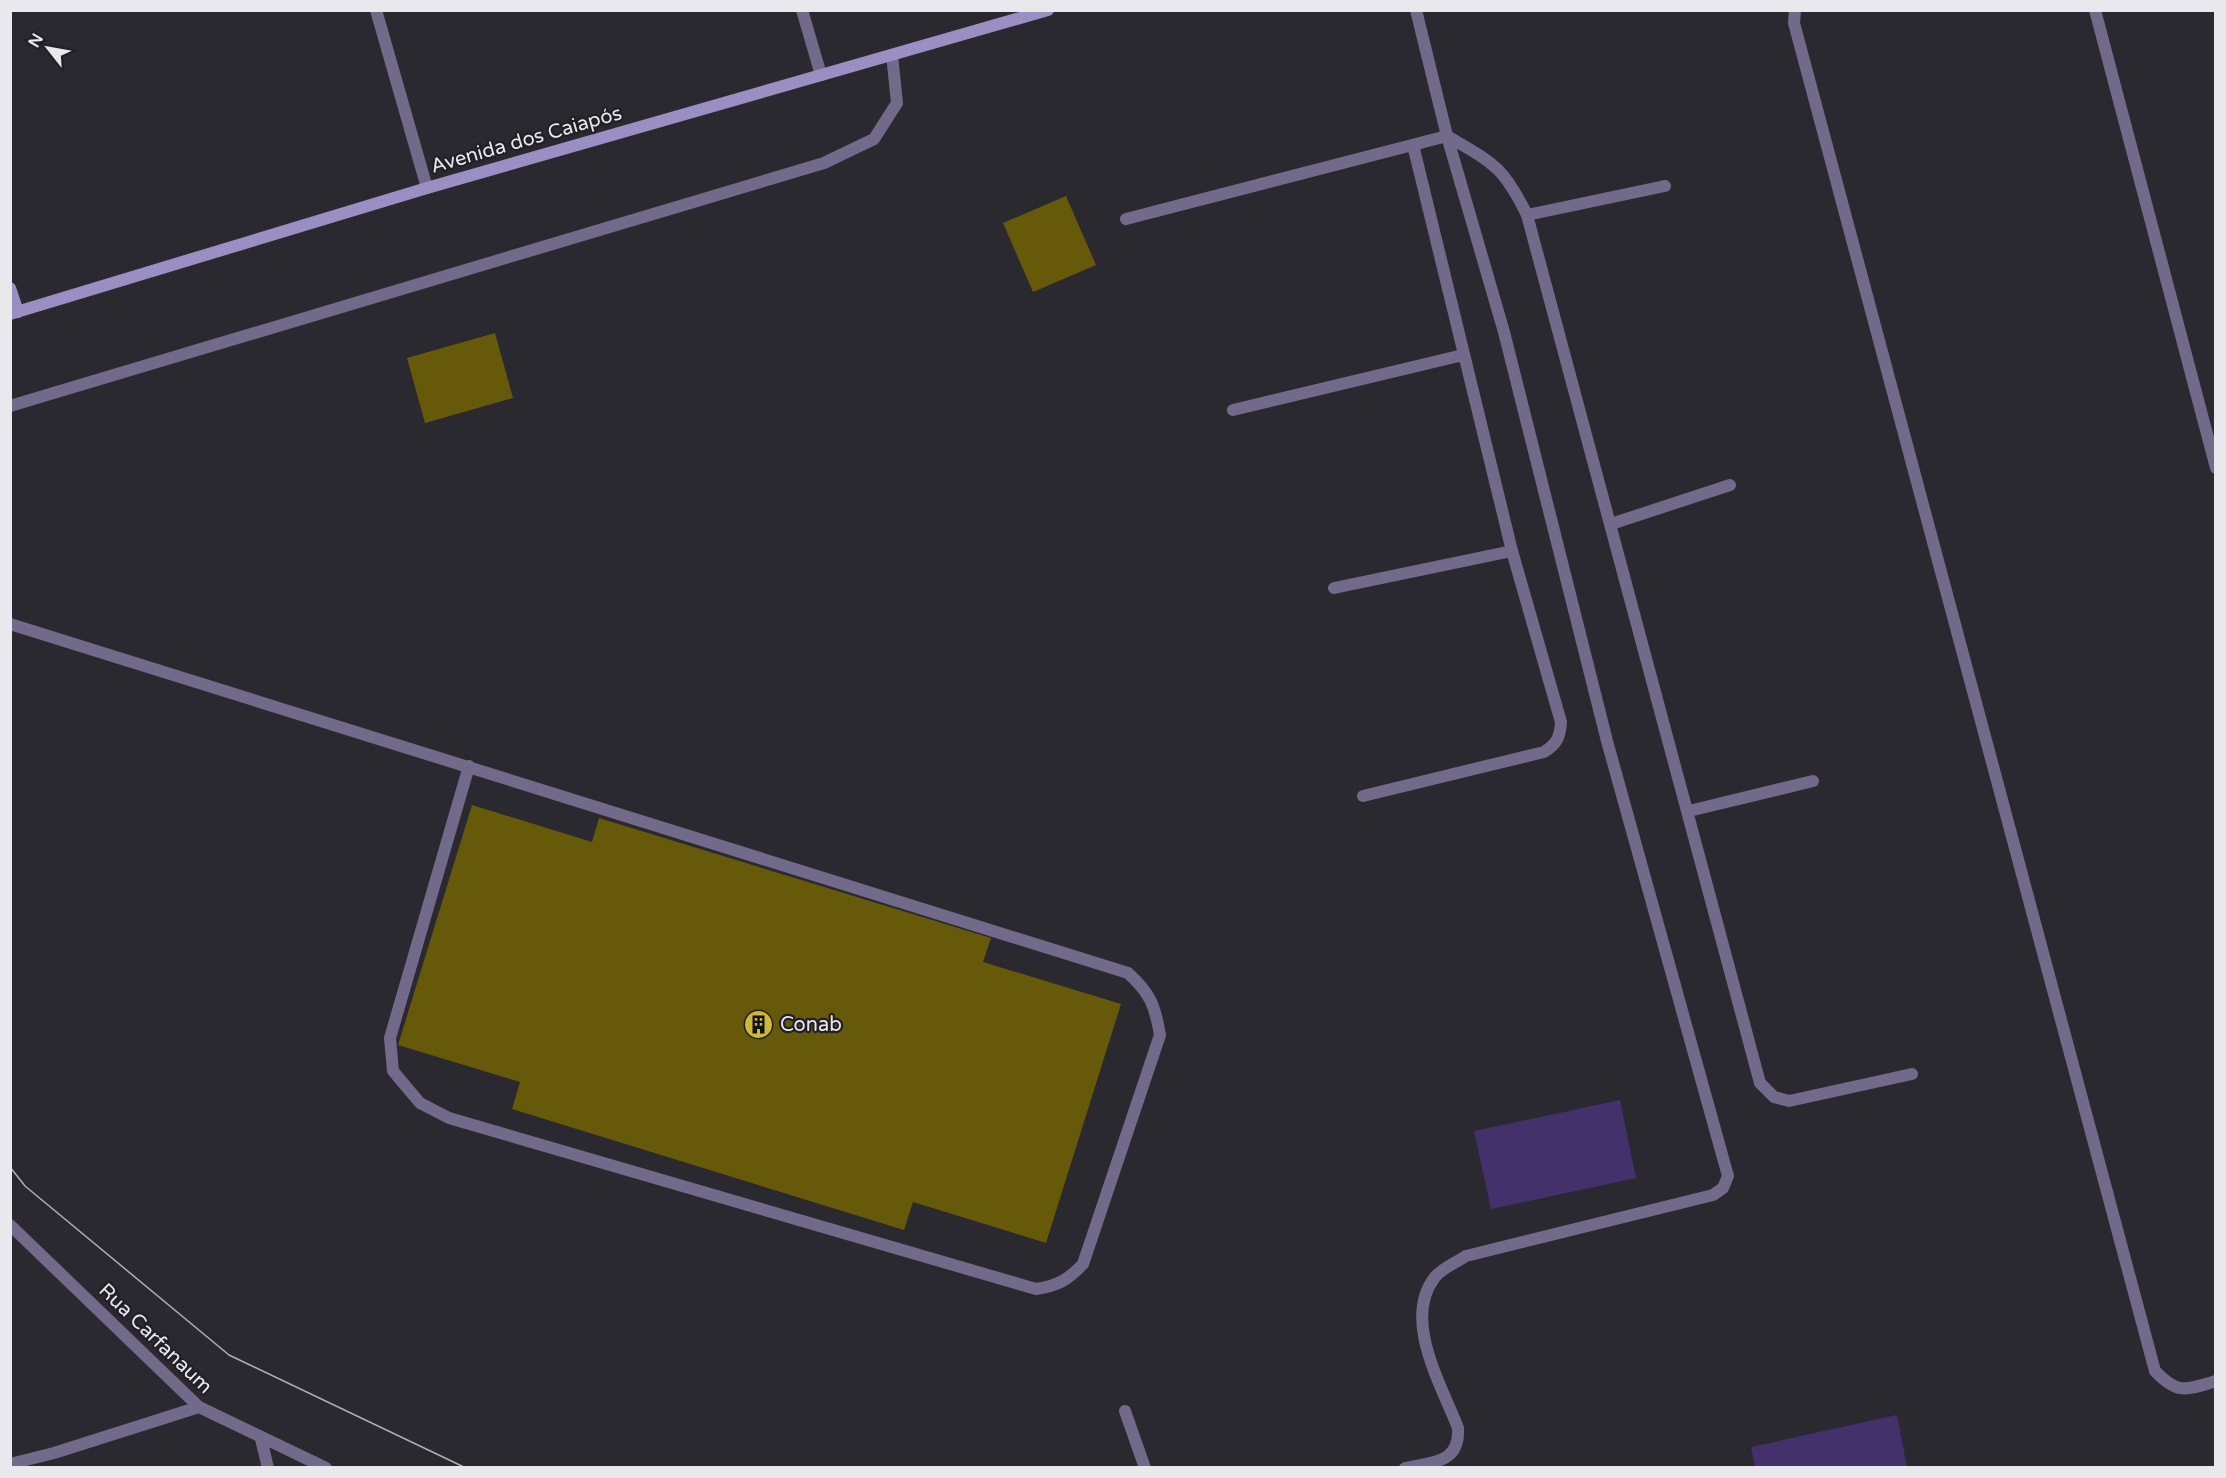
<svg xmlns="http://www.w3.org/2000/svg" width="2226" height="1478" font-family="'Varela Round',sans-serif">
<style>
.green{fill:#43316b}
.building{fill:#66590a}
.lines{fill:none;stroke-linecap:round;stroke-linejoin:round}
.lane{stroke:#726a8b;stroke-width:12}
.street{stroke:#726a8b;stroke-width:12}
.secondary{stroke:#9a8ec3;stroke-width:12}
.tram{stroke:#b0afb4;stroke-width:1.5}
.labels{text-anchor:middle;stroke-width:4.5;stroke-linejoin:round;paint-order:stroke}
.street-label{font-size:20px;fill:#e9e8ec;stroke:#212026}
.poi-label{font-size:20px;fill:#e9e8ec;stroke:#212026;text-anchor:start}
</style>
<rect width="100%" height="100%" fill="#2b2930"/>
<path class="green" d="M1620,1100L1636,1178L1491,1209L1474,1131Z
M1897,1415L1907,1467H1755L1751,1447Z"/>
<path class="building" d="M1066,196L1096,265L1033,292L1003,223Z
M495,333L513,398L425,423L407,358Z
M472,805L592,842L599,818L991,938L983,962L1121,1004L1046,1243L913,1202L904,1230L512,1109L520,1082L398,1045Z"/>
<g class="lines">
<path class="lane" d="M1795,10L1794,23L2155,1371C2178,1395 2186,1390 2216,1381
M2095,10L2216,468
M10,406L824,163L874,139L897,103L892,55
M10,624L1128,973C1150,993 1155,1005 1160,1035L1083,1264C1068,1280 1057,1286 1036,1289L449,1118L420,1103L393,1071L390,1038L469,766"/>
<path class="street" d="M376,10L427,188
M802,10L821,75
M1527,215L1665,186
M1126,219L1447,136C1493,163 1503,166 1527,215L1760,1083L1774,1097L1789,1101L1912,1074
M1233,410L1463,355
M1611,524L1730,485
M1334,588L1512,551
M1363,796L1544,752C1557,744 1560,737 1561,722L1512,551L1413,145
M1689,811L1813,781
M10,1225L199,1407L326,1468
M1125,1411L1145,1468
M261,1439L268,1468
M10,1464L54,1453L199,1407
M1405,1468C1432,1462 1460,1464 1458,1428C1441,1384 1402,1319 1435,1277C1442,1268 1457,1262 1466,1256L1713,1195L1723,1188L1728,1176L1607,741L1504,332L1447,136L1416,10"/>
<path class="secondary" d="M10,288L18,312
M10,314L427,188L1048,10"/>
<path class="tram" d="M10,1167L25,1186L229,1355L466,1468"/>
</g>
<defs>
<symbol id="building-disc" viewBox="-11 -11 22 22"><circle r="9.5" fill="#ceb837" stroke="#212026"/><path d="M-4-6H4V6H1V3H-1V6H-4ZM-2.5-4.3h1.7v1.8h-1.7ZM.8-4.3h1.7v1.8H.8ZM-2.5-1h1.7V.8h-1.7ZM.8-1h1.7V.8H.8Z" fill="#111"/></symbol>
</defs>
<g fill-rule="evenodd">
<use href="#building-disc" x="742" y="1008" width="33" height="33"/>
</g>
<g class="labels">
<g class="street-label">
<text transform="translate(526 139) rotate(-16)" y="7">Avenida dos Caiapós</text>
<text transform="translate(156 1338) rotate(44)" y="7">Rua Carfanaum</text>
</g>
<g class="poi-label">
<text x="780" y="1031">Conab</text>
</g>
</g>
<rect width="2226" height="1478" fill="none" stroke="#e9e8ec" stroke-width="24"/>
<g transform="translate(48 48) rotate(301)" stroke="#212026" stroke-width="4.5" paint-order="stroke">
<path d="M0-4.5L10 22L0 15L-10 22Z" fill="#e9e8ec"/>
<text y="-9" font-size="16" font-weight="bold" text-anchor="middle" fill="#e9e8ec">N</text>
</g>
</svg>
